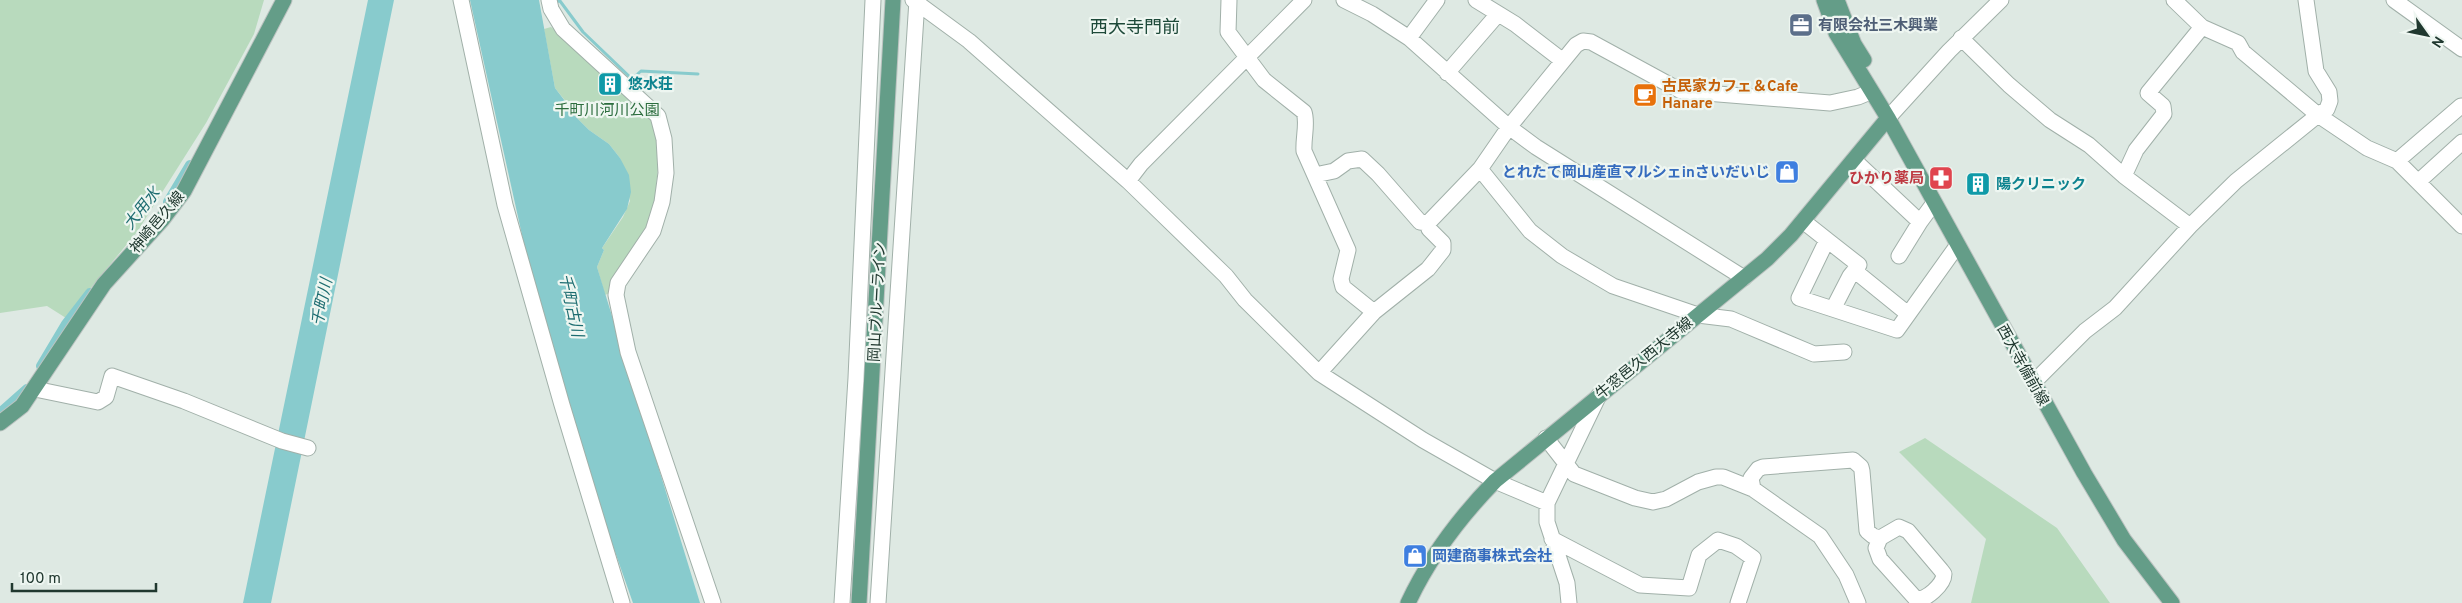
<svg xmlns="http://www.w3.org/2000/svg" width="2462" height="603" font-family="Overpass,'Noto Sans JP',sans-serif">
<style>
.green{fill:#b8dabd}
.water{fill:#88cbcd}
.lines{fill:none;stroke-linecap:round;stroke-linejoin:round}
.stream{stroke:#88cbcd;stroke-width:3}
.canal{stroke:#88cbcd;stroke-width:10}
.minor-tunnel{stroke:#b8c6bf;stroke-width:15;stroke-dasharray:15 8;stroke-linecap:butt}
.minor-casing{stroke:#a1b0a9;stroke-width:17}
.major-casing{stroke:#bcc3c1;stroke-width:17}
.minor{stroke:#fff;stroke-width:15}
.major{stroke:#649d88;stroke-width:15}
.labels{text-anchor:middle;stroke-width:4.5;stroke-linejoin:round;paint-order:stroke}
.service-label{font-size:15px;font-weight:bold;fill:#4e5e75;stroke:#eef6f1;text-anchor:start}
.culture-label{font-size:15px;font-weight:bold;fill:#0d838f;stroke:#eef6f1;text-anchor:start}
.food-label{font-size:15px;font-weight:bold;fill:#c56008;stroke:#eef6f1;text-anchor:start}
.park-label{font-size:15px;fill:#2c6d3e;stroke:#eef6f1}
.shop-label{font-size:15px;font-weight:bold;fill:#366cbe;stroke:#eef6f1;text-anchor:end}
.health-label{font-size:15px;font-weight:bold;fill:#be3a42;stroke:#eef6f1;text-anchor:end}
.street-label{font-size:15px;fill:#20382f;stroke:#eef6f1}
.water-label{font-size:16px;font-style:italic;fill:#1e6d71;stroke:#eef6f1}
.quarter-label{font-size:18px;fill:#1d4939;stroke:#eef6f1}
</style>
<rect width="100%" height="100%" fill="#dee9e3"/>
<path class="green" d="M0,0H264L254,34L206,123L137,232L66,318L47,306L0,313Z
M551,27L632,96L654,119L659,158L654,206L649,224L612,292L605,295L597,267L604,250L602,248L623,217L630,201L620,158L609,144L589,130L574,115L575,113L555,88L544,29Z
M1925,438L2057,528L2110,603H1971L1986,539L1899,452Z"/>
<path class="water" d="M368,0H394L271,603H243Z
M470,0H539L555,88L575,114L574,115L589,130L609,144L620,158L629,175L631,192L627,209L602,248L604,250L597,267L700,603H633L601,512L526,253Z"/>
<g class="lines">
<path class="stream" d="M553,2L560,1L583,32L632,79L641,71L698,74"/>
<path class="canal" d="M168,202L190,165
M41,366L66,324L90,293
M0,413L27,389"/>
<path class="minor-tunnel" d="M864,378L882,379"/>
<defs>
<path id="minor" d="M461,0L505,205L562,405L622,603
M549,0L551,9L563,29L658,116L664,139L666,173L662,202L653,231L618,283L616,295L628,352L713,603
M913,0L969,41L1128,181L1226,276L1245,300L1319,373L1423,440L1495,481L1547,503
M1229,0L1228,32L1264,80L1304,112C1308,123 1303,138 1304,151L1348,250L1341,279L1343,287L1374,312
M1344,0L1372,14L1409,38L1509,127L1536,147L1744,278
M1476,0L1515,24L1563,61
M2394,0L2462,49
M2202,27L2238,43L2243,52L2318,115L2327,109L2330,101L2329,92L2316,71L2306,0
M1409,38L1437,0
M1961,38L2009,85L2050,120L2089,145L2124,176L2190,226L2236,181L2318,115L2367,148L2397,161L2462,226
M1447,73L1498,14
M1888,118L1949,51L2001,0
M1854,160L1920,222L1934,203
M2397,161L2461,106
M1480,169L1530,231L1562,256L1613,286L1698,315L1731,319L1814,354L1844,352
M1315,175L1334,171L1348,161L1362,159L1378,174L1420,222L1428,223
M2124,176L2136,150L2164,114L2163,106L2148,93L2202,27L2174,0
M1128,181L1141,164L1304,0
M2418,182L2462,142
M1803,221L1827,240L1799,298L1897,330L1957,246
M1827,240L1859,265L1850,276L1833,309
M1899,256L1920,222
M1855,271L1908,314
M1319,373L1374,312L1428,269L1443,250V243L1429,229L1428,223L1480,169L1509,127L1576,45L1583,41L1591,42L1681,91L1830,103L1858,97L1870,92
M2033,383L2085,331L2115,308L2190,226
M35,389L98,402L106,397L112,376L184,401L282,441L308,448
M1546,438L1574,474L1635,498L1653,502L1666,499L1698,482L1716,477H1723L1753,489L1820,536L1846,575L1858,603
M1753,489L1751,478L1758,469L1763,467L1853,460L1861,467L1862,471L1867,531L1873,536L1880,538L1876,548L1880,559L1916,599C1926,601 1944,584 1944,574L1941,570L1908,531L1899,527L1880,538
M1552,539L1640,585L1689,588L1699,555L1718,540L1736,546L1753,558L1738,603
M842,603L856,378L873,0
M878,603L917,0
M1569,603L1567,583L1547,522V503L1599,395"/>
<path id="major" d="M1824,0L1836,33L1888,118L2084,473L2124,540L2172,603
M1837,0L1854,44L1864,60
M0,423L22,406L104,284L162,220L184,191L284,0
M859,603L893,0
M1408,603C1430,556 1459,518 1495,481L1767,259L1791,235L1888,118"/>
</defs>
<use href="#minor" class="minor-casing"/>
<use href="#major" class="major-casing"/>
<use href="#minor" class="minor"/>
<use href="#major" class="major"/>
</g>
<defs>
<symbol id="office-square" viewBox="-11 -11 22 22"><rect x="-9" y="-9" width="18" height="18" rx="4" fill="#5c6f8a" stroke="#eef6f1"/><path d="M-6-3h4V-5.5h4V-3h4V5H-6ZM-1-4.5V-3h2v-1.5ZM-6 0V1H6V0Z" fill="#fff"/></symbol>
<symbol id="building-square" viewBox="-11 -11 22 22"><rect x="-9" y="-9" width="18" height="18" rx="4" fill="#0f9aa8" stroke="#eef6f1"/><path d="M-4-6H4V6H1V3H-1V6H-4ZM-2.5-4.3h1.7v1.8h-1.7ZM.8-4.3h1.7v1.8H.8ZM-2.5-1h1.7V.8h-1.7ZM.8-1h1.7V.8H.8Z" fill="#fff"/></symbol>
<symbol id="cafe-square" viewBox="-11 -11 22 22"><rect x="-9" y="-9" width="18" height="18" rx="4" fill="#e8710a" stroke="#eef6f1"/><path d="M-5.5-4.5H6V0H3Q3 3.5 0 3.5H-2.5Q-5.5 3.5-5.5 0ZM3-3.2v2h1.7v-2ZM-6 4.5H4V6H-6Z" fill="#fff"/></symbol>
<symbol id="shop-square" viewBox="-11 -11 22 22"><rect x="-9" y="-9" width="18" height="18" rx="4" fill="#3f7fe0" stroke="#eef6f1"/><path d="M-5-2.5h2.3a2.7 3.5 0 0 1 5.4 0H5L5.5 6h-11ZM-1.5-2.5h3a1.5 2.3 0 0 0-3 0Z" fill="#fff"/></symbol>
<symbol id="pharmacy-square" viewBox="-11 -11 22 22"><rect x="-9" y="-9" width="18" height="18" rx="4" fill="#e0444e" stroke="#eef6f1"/><path d="M-2-6h4v4h4v4h-4v4h-4v-4h-4v-4h4Z" fill="#fff"/></symbol>
</defs>
<g fill-rule="evenodd">
<use href="#office-square" x="1787" y="11" width="28" height="28"/>
<use href="#building-square" x="596" y="70" width="28" height="28"/>
<use href="#cafe-square" x="1631" y="81" width="28" height="28"/>
<use href="#shop-square" x="1773" y="158" width="28" height="28"/>
<use href="#pharmacy-square" x="1927" y="164" width="28" height="28"/>
<use href="#building-square" x="1964" y="170" width="28" height="28"/>
<use href="#shop-square" x="1401" y="542" width="28" height="28"/>
</g>
<g class="labels">
<g class="service-label">
<text x="1818" y="30">有限会社三木興業</text>
</g>
<g class="culture-label">
<text x="628" y="89">悠水荘</text>
<text x="1996" y="189">陽クリニック</text>
</g>
<g class="food-label">
<text x="1662" y="91">古民家カフェ＆Cafe<tspan x="1662" dy="17">Hanare</tspan></text>
</g>
<g class="park-label">
<text x="607" y="115">千町川河川公園</text>
</g>
<g class="shop-label">
<text x="1770" y="177">とれたて岡山産直マルシェinさいだいじ</text>
<text x="1432" y="561" text-anchor="start">岡建商事株式会社</text>
</g>
<g class="health-label">
<text x="1924" y="183">ひかり薬局</text>
</g>
<g class="street-label">
<text transform="translate(157 222) rotate(-50)" y="5">神崎邑久線</text>
<text transform="translate(877 302) rotate(-87)" y="5">岡山ブルーライン</text>
<text transform="translate(1644 358) rotate(-39)" y="5">牛窓邑久西大寺線</text>
<text transform="translate(2023 365) rotate(61)" y="5">西大寺備前線</text>
</g>
<g class="water-label">
<text transform="translate(141 208) rotate(-52)" y="6">大用水</text>
<text transform="translate(321 302) rotate(-78)" y="6">千町川</text>
<text transform="translate(572 305) rotate(78)" y="6">千町古川</text>
</g>
<g class="quarter-label">
<text x="1135" y="33">西大寺門前</text>
</g>
</g>
<g transform="translate(2427 35) rotate(123)" stroke="#eef6f1" stroke-width="4" paint-order="stroke">
<path d="M0-4L9 19L0 12L-9 19Z" fill="#20382f"/>
<text y="-8" font-size="14" font-weight="bold" text-anchor="middle" fill="#20382f">N</text>
</g>
<path d="M12 583v8h144v-8" fill="none" stroke="#20382f" stroke-width="2.5"/>
<text x="20" y="583" font-size="15" fill="#20382f" stroke="#eef6f1" stroke-width="4" paint-order="stroke">100 m</text>
</svg>
